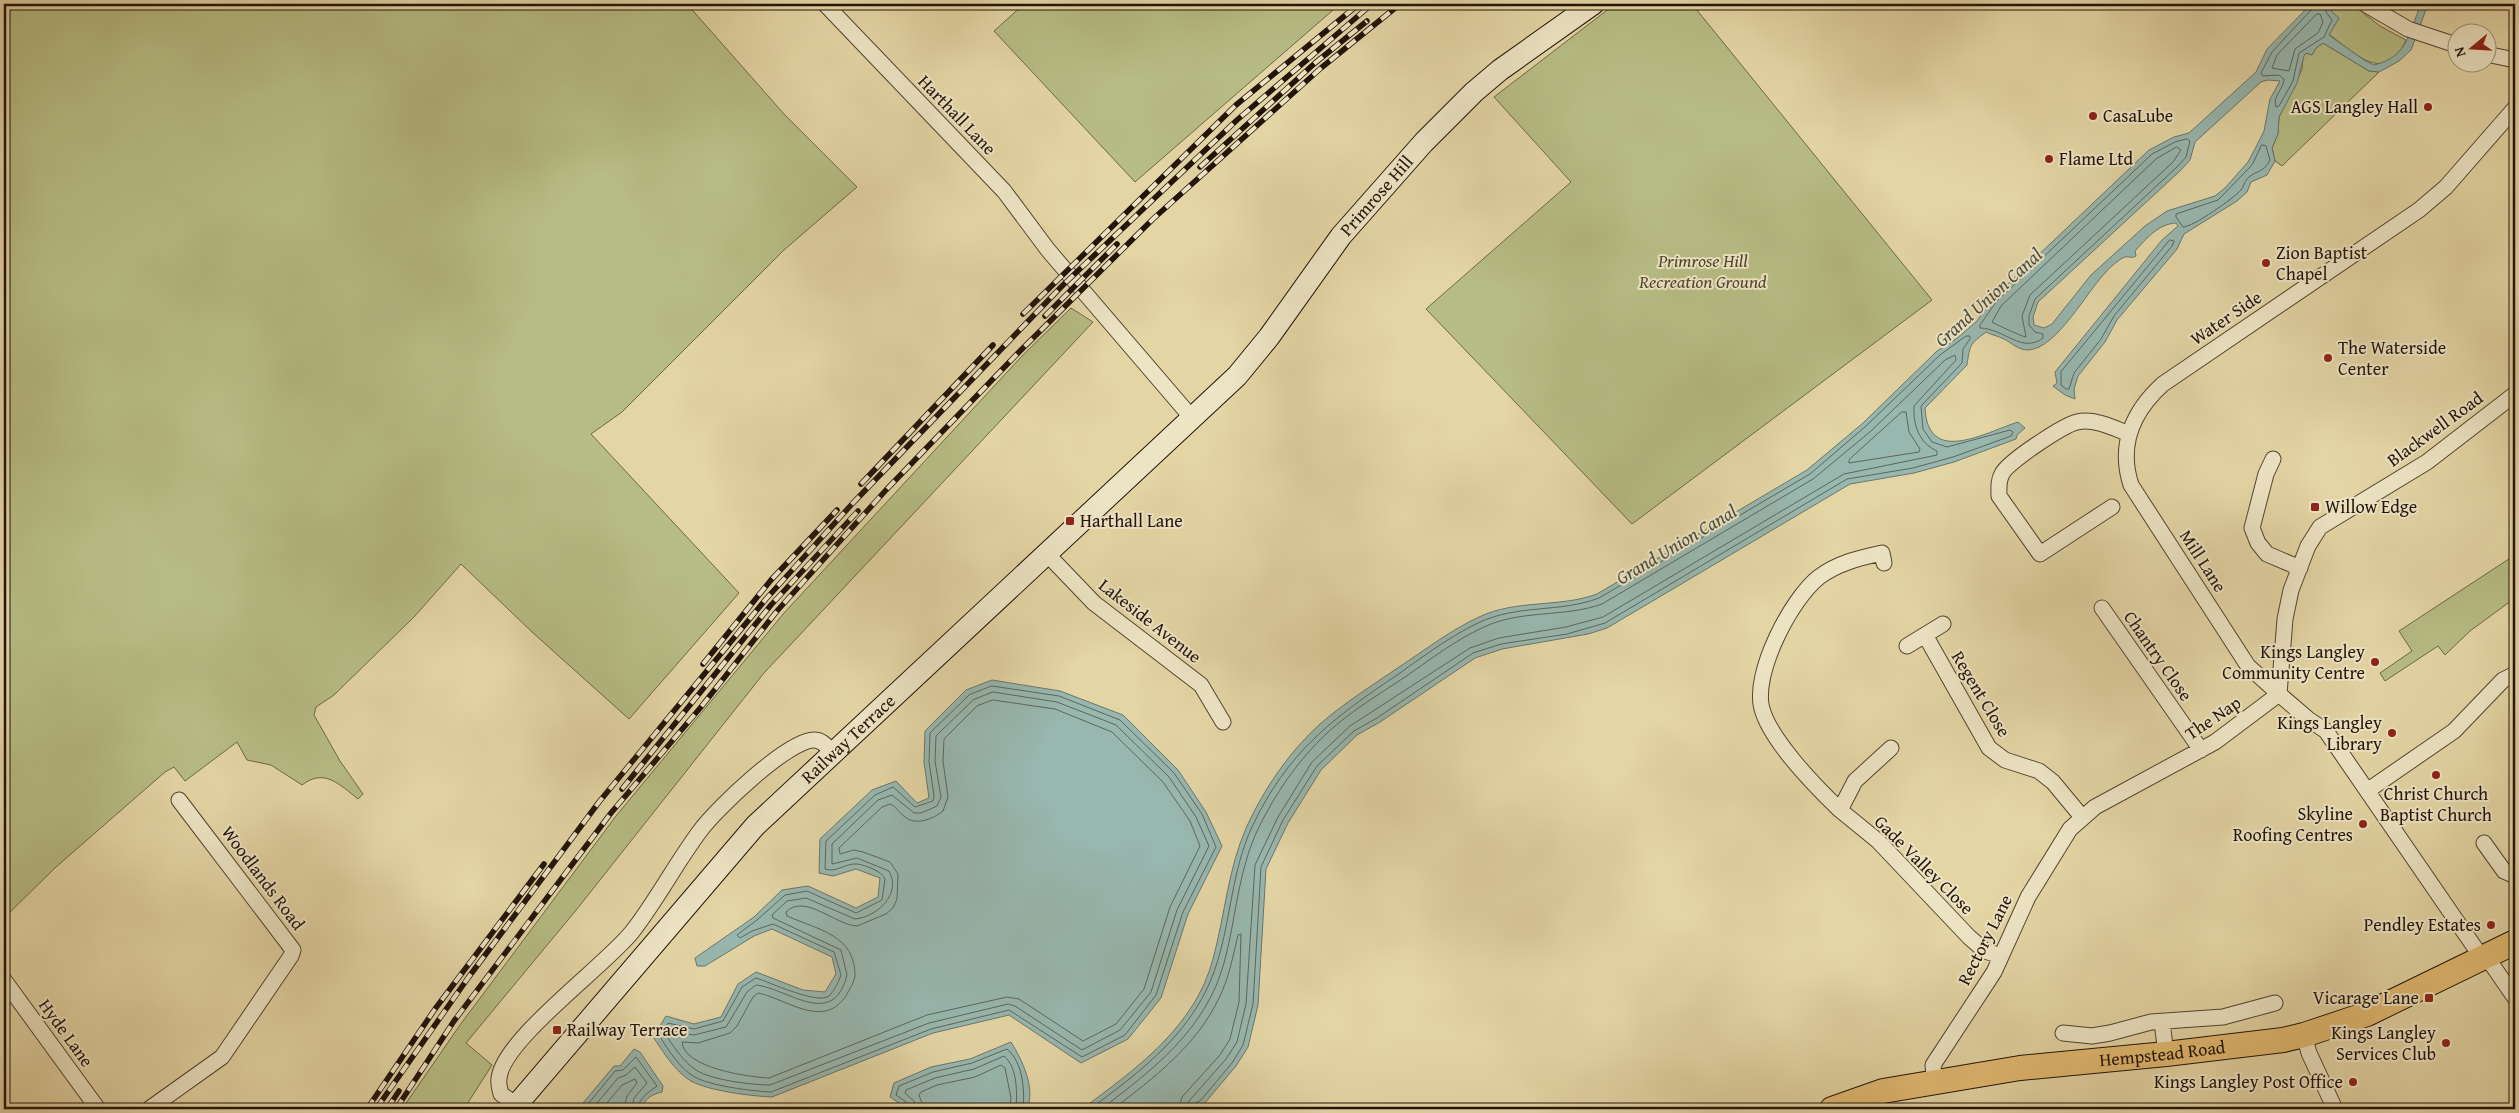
<svg xmlns="http://www.w3.org/2000/svg" width="2519" height="1113" font-family="'Gentium Book Plus',serif">
<style>
.green{fill:#b7bc84;stroke:#6c6846}
.water{fill:#98b7af;stroke:#69766d;fill-rule:evenodd}
.lines{fill:none;stroke-linecap:round;stroke-linejoin:round}
.shore{stroke:#5d665c;stroke-width:1}
.street-casing{stroke:#524430;stroke-width:17}
.secondary-casing{stroke:#221409;stroke-width:23}
.primary-casing{stroke:#221409;stroke-width:26}
.street{stroke:#ede4c4;stroke-width:15}
.secondary{stroke:#ede4c4;stroke-width:21}
.primary{stroke:#e2ba72;stroke-width:24}
.rail-casing{stroke:#221409;stroke-width:5.5}
.rail{stroke:#ede4c4;stroke-width:4;stroke-dasharray:11;stroke-linecap:butt}
.poi-dot{fill:#8f2418;stroke:#ede4c4;stroke-width:2}
.labels{text-anchor:middle;stroke-width:4;stroke-linejoin:round;paint-order:stroke}
.poi-label{font-size:18px;fill:#221409;stroke:#ede4c4;text-anchor:end}
.street-label{font-size:18px;fill:#221409;stroke:#ede4c4}
.park-label{font-size:18px;font-style:italic;fill:#4f462e;stroke:#ede4c4}
.water-label{font-size:19px;font-style:italic;fill:#4b4d43;stroke:#ede4c4}
</style>
<rect width="100%" height="100%" fill="#e4d5a5"/>
<filter id="stains"><feTurbulence type="fractalNoise" baseFrequency=".004" numOctaves="4"/><feColorMatrix values="0 0 0 0 .2 0 0 0 0 .09 0 0 0 0 .02 0 0 0 .5 -.17"/></filter>
<radialGradient id="worn" r=".72"><stop offset=".6" stop-color="#630" stop-opacity="0"/><stop offset="1" stop-color="#630" stop-opacity=".3"/></radialGradient>
<path class="green" d="M4,4H687L784,114L857,187L784,250L622,412L591,434L739,593L629,719L532,632L461,564L414,617L334,695L316,707L314,715L340,761L363,794L358,799C339,784 324,768 302,785L271,765L247,760L237,742L185,781L174,767L165,772L56,867L4,918Z
M1024,4H1340L1135,182L994,31Z
M1615,4H1692L1932,300L1632,524L1426,309L1571,182L1494,97Z
M2333,4H2352L2380,26L2406,40C2386,86 2355,54 2329,34L2338,19L2331,11Z
M2323,43L2369,71L2379,72L2282,166L2275,161L2272,148L2278,134L2279,117L2302,69L2303,56L2306,53L2312,55L2316,48Z
M1071,308L1093,322L764,673L577,909L466,1043L492,1065L464,1109H402L460,1025L616,816L784,613L1022,356Z
M2515,555V598L2470,631L2445,655L2438,646L2385,681L2380,673L2412,651L2399,631Z"/>
<path class="water" d="M2311,4H2333L2331,11L2339,18L2329,35L2364,60L2374,65C2408,57 2409,32 2421,4H2428L2411,50L2399,61L2379,72L2369,71L2323,43L2316,48L2312,55L2306,53L2304,56L2297,83L2279,117L2278,134L2272,148L2275,161L2267,175L2251,182L2247,192L2237,201L2184,234L2177,249L2117,320L2105,342L2078,376L2074,389L2075,399L2065,395L2053,386L2057,383L2055,372L2162,240L2178,226L2176,223C2158,224 2146,239 2135,251L2136,256C2131,259 2130,256 2125,257C2121,258 2110,267 2107,271C2088,289 2057,349 2028,350C2018,350 2012,343 2004,339C1998,336 1992,335 1986,332C1969,345 1970,345 1967,365L1925,408C1928,466 1984,433 2018,422L2025,428L2017,435L2016,439L1954,462L1914,473L1850,484L1607,628L1588,634L1502,649L1475,658L1380,722L1357,735L1321,770L1288,823L1266,869L1258,1005L1248,1047L1236,1066L1204,1104L1194,1109H1082C1136,1069 1195,1027 1213,959C1225,915 1228,868 1247,826C1264,789 1289,752 1320,724C1344,703 1373,685 1399,667C1425,650 1451,630 1479,617C1517,599 1559,608 1597,594L1807,470L1863,423L1937,351L1956,339L1977,321L1992,299L2149,150L2174,137L2189,133L2256,72L2267,49ZM2268,80L2280,81L2270,99L2264,131L2256,147L2248,162L2225,188L2215,196L2167,211L2145,226L2091,275L2052,324L2044,328L2034,325L2033,317L2038,302L2181,170L2190,160L2195,142L2261,82Z
M992,680L1060,691L1123,715L1178,770L1206,812L1222,846L1188,914L1161,998L1128,1039L1081,1063L1009,1015L933,1033L772,1097C751,1096 709,1091 691,1081C675,1072 663,1051 653,1037L666,1016L694,1024L721,1017L738,984L756,972L803,990L825,992L836,974L832,957L772,929L754,936L705,966H697L695,958L754,917L782,890L808,886L856,908L878,897L880,878L856,869L833,876L819,873L820,839L872,790L896,781L917,803L929,798L924,762L925,731L966,690Z
M1011,1042C1022,1060 1036,1088 1027,1109H908L890,1097L894,1083L931,1067L970,1059Z
M634,1049L640,1052L663,1086L662,1092C652,1094 644,1099 642,1109H578L614,1066H620Z"/>
<g class="lines">
<path class="shore" d="M2314,4L2312,9L2272,52L2261,73L2263,76L2279,75L2284,79C2284,89 2272,96 2276,107L2279,106L2293,81L2299,53L2324,37L2332,20L2326,12L2327,4
M2317,14H2320L2323,22L2318,33L2295,49L2289,71L2272,68L2277,55Z
M2187,139L2190,141L2186,157L2178,166L2035,299L2029,316V325L2035,332L2043,334V338C2022,354 2005,329 1980,328V325L1996,302L2152,154L2175,142Z
M2262,145L2266,146L2270,160C2263,174 2255,170 2247,179C2244,182 2244,187 2241,190C2234,198 2193,227 2183,227L2176,217V214L2218,200L2252,165Z
M2177,147L2181,150L2173,162L2030,295L2022,316L2026,337C2023,337 1997,325 1992,322L2001,306L2156,159Z
M2170,240L2174,241L2172,246L2114,316L2101,339L2074,373L2069,389H2066L2061,385V372Z
M1902,412H1906L1909,432L1920,449L1919,452L1849,463V460Z
M992,686L1059,696L1120,720L1174,773L1202,814L1216,847L1183,912L1156,995L1125,1035L1082,1057L1009,1010L931,1029L771,1092C752,1091 709,1086 693,1076C680,1068 669,1051 660,1037L668,1023L694,1029L723,1021L742,987L756,978C769,982 818,1005 829,996C834,991 839,981 841,975L834,952L773,924L752,931L740,938L737,935L757,920L785,895L807,891L856,913L882,900L885,879C882,871 865,865 857,864C845,863 837,873 825,869L826,841L875,795L893,787L915,807L933,801L934,796L929,761L930,733L969,695Z
M993,692L1057,702L1116,725L1169,777L1196,817L1209,846L1177,910L1151,992L1120,1030L1082,1050L1015,1006L1008,1004L929,1023L770,1085C752,1085 711,1080 696,1070C685,1063 675,1049 668,1038L670,1031L694,1035L726,1027L747,992L756,985C789,989 833,1030 847,975L841,950L773,918L772,915L787,901L806,898L855,919C877,917 902,894 889,871L857,858L832,864V844L878,800L892,795L914,813H921L937,806L941,797L935,761L936,736L973,700Z
M993,700L1055,709L1112,732L1163,782L1190,821L1200,846L1170,907L1144,989L1116,1024L1083,1041L1019,999L1007,997L927,1015L769,1078C748,1077 684,1068 682,1042L698,1043L730,1033L737,1026L753,997L758,993C787,999 825,1031 847,994C850,988 854,983 855,976C855,935 819,930 787,916L786,912C805,893 835,925 857,926L886,914L893,908L897,899L898,874L890,862L863,852L854,850L840,854L839,848L882,807L890,804C896,806 899,813 905,817C916,826 933,819 943,811L948,797L943,761L944,739L977,706Z
M584,1109L615,1071L623,1070L636,1057L657,1086C649,1092 639,1097 638,1109
M592,1109L618,1078L626,1075L635,1067L647,1083L634,1098L632,1109
M602,1109L622,1085L635,1079L637,1083L627,1096L624,1109
M910,1109L909,1104L896,1095L899,1086L933,1072L972,1063L1007,1049C1023,1062 1025,1091 1023,1109
M917,1109L914,1101L905,1093L906,1090L935,1078L974,1069L1004,1056C1018,1068 1017,1093 1016,1109
M924,1109L919,1095L921,1092L937,1085L975,1077L1001,1065L1005,1068L1011,1098L1009,1109
M1090,1109C1144,1069 1197,1029 1217,963C1231,918 1232,870 1252,827C1287,752 1333,718 1400,673C1425,655 1451,636 1478,623C1517,604 1560,613 1599,598L1810,474L1866,426L1940,355L1966,336H1970V339L1963,349L1962,363L1921,406L1923,429L1932,442L1947,447L2010,430L2013,432L2011,436L1953,457L1913,468L1847,479L1605,623L1567,634L1501,644L1473,653L1377,718L1354,731L1317,766L1283,820L1261,867L1253,1004L1243,1045L1232,1063L1201,1100L1194,1104L1193,1109
M1101,1109C1153,1070 1206,1029 1224,963C1236,919 1238,871 1258,829C1275,794 1298,760 1327,733C1351,711 1381,693 1408,675C1432,658 1456,640 1482,628C1520,609 1563,618 1602,604L1813,479L1871,431L1945,360L1955,355L1956,360L1914,406C1913,425 1919,443 1937,451V455L1844,474L1603,617L1566,627L1499,638L1470,648L1350,726L1312,762L1278,817L1255,865L1246,1004L1237,1042L1226,1059L1189,1101L1186,1109
M1113,1109C1154,1078 1197,1045 1219,998C1229,978 1233,956 1238,935L1241,934L1239,1002L1230,1039L1220,1055L1182,1097L1179,1109"/>
<defs>
<path id="street" d="M825,4L1004,191L1048,250L1192,418
M2365,4L2408,29L2456,45
M2486,54L2515,60
M2273,459L2266,474L2252,528L2258,543L2267,554L2300,568
M2112,507L2040,554L1999,496C1999,488 1998,481 2002,474C2007,462 2064,425 2077,422C2094,418 2114,428 2129,434
M1047,554L1094,603L1201,685L1223,722
M2102,608L2201,750
M1925,635L1943,624
M1907,646L1925,635L1989,748L2005,760L2039,771L2053,782L2082,817
M2279,694L2248,666L2131,485C2118,445 2133,411 2163,384L2419,210L2446,187L2515,108
M2279,694L2285,619L2291,590L2308,546L2320,527L2427,462L2515,394
M1891,748L1855,781L1840,810L1878,841L1969,937L1985,951L2001,956
M2367,791L2454,731L2503,680L2515,674
M1840,810C1816,787 1771,741 1762,709C1752,674 1791,599 1819,577C1838,563 1859,558 1882,553L1884,563
M2484,843L2504,871L2515,876
M2486,956L2515,998
M4,980L98,1109
M2162,1022L2166,1054
M2063,1033L2092,1036L2110,1033L2151,1022L2223,1017L2275,1003
M2304,1035L2309,1053L2335,1109
M1935,1084L1933,1065L1994,972L2028,897L2070,829L2095,807L2215,742L2279,694L2308,719L2326,731L2482,958
M517,1105L501,1094C500,1090 498,1084 499,1079C501,1041 606,965 632,932C657,900 676,863 700,831C716,809 788,740 814,740C823,740 827,747 832,752
M149,1109L222,1057L291,956L293,950L179,800"/>
<g id="secondary">
<path id="s1" d="M513,1109L755,826L1237,376L1269,337L1341,236L1424,142L1474,92L1500,70L1593,4"/>
</g>
<g id="primary">
<path id="s2" d="M1832,1109L1883,1091L2020,1068L2166,1054L2283,1040L2304,1035L2367,1014L2515,942"/>
</g>
</defs>
<use href="#street" class="street-casing"/>
<use href="#secondary" class="secondary-casing"/>
<use href="#primary" class="primary-casing"/>
<use href="#street" class="street"/>
<use href="#secondary" class="secondary"/>
<use href="#primary" class="primary"/>
<defs>
<path id="rail" d="M1200,167L1315,63L1367,21
M1023,314L1236,105L1359,4
M1045,316L1117,244
M861,484L993,345
M703,664L771,580L837,510
M622,789L771,605L858,511
M367,1109L435,1009L544,864
M376,1109L468,978L599,802L766,599L852,504L1063,285L1237,120L1372,4
M387,1109L399,1091
M396,1109L454,1021L611,813L701,707L777,611L886,490L1020,351L1153,219L1321,68L1400,4"/>
</defs>
<use href="#rail" class="rail-casing"/>
<use href="#rail" class="rail"/>
</g>
<g class="poi-dot">
<circle cx="2428" cy="107" r="5"/>
<circle cx="2093" cy="116" r="5"/>
<circle cx="2049" cy="159" r="5"/>
<circle cx="2266" cy="263" r="5"/>
<circle cx="2328" cy="358" r="5"/>
<rect x="2310" y="502" width="10" height="10" rx="2.5"/>
<rect x="1065" y="516" width="10" height="10" rx="2.5"/>
<circle cx="2375" cy="662" r="5"/>
<circle cx="2392" cy="733" r="5"/>
<circle cx="2436" cy="775" r="5"/>
<circle cx="2363" cy="824" r="5"/>
<circle cx="2491" cy="925" r="5"/>
<rect x="2424" y="993" width="10" height="10" rx="2.5"/>
<rect x="552" y="1025" width="10" height="10" rx="2.5"/>
<circle cx="2446" cy="1043" r="5"/>
<circle cx="2353" cy="1082" r="5"/>
</g>
<g class="labels">
<g class="poi-label">
<text x="2418" y="113">AGS Langley Hall</text>
<text x="2103" y="122" text-anchor="start">CasaLube</text>
<text x="2059" y="165" text-anchor="start">Flame Ltd</text>
<text x="2276" y="259" text-anchor="start">Zion Baptist<tspan x="2276" dy="21">Chapel</tspan></text>
<text x="2338" y="354" text-anchor="start">The Waterside<tspan x="2338" dy="21">Center</tspan></text>
<text x="2325" y="513" text-anchor="start">Willow Edge</text>
<text x="1080" y="527" text-anchor="start">Harthall Lane</text>
<text x="2365" y="658">Kings Langley<tspan x="2365" dy="21">Community Centre</tspan></text>
<text x="2382" y="729">Kings Langley<tspan x="2382" dy="21">Library</tspan></text>
<text x="2436" y="800" text-anchor="middle">Christ Church<tspan x="2436" dy="21">Baptist Church</tspan></text>
<text x="2353" y="820">Skyline<tspan x="2353" dy="21">Roofing Centres</tspan></text>
<text x="2481" y="931">Pendley Estates</text>
<text x="2419" y="1004">Vicarage Lane</text>
<text x="567" y="1036" text-anchor="start">Railway Terrace</text>
<text x="2436" y="1039">Kings Langley<tspan x="2436" dy="21">Services Club</tspan></text>
<text x="2343" y="1088">Kings Langley Post Office</text>
</g>
<g class="street-label">
<text transform="translate(957 115) rotate(46)" y="6">Harthall Lane</text>
<text dy="6" stroke="none"><textPath href="#s1" startOffset="1260">Primrose Hill</textPath></text>
<text transform="translate(2226 318) rotate(-34)" y="6">Water Side</text>
<text transform="translate(2435 429) rotate(-36)" y="6">Blackwell Road</text>
<text transform="translate(2203 561) rotate(57)" y="6">Mill Lane</text>
<text transform="translate(1150 621) rotate(38)" y="6">Lakeside Avenue</text>
<text transform="translate(2158 656) rotate(55)" y="6">Chantry Close</text>
<text transform="translate(1981 694) rotate(59)" y="6">Regent Close</text>
<text transform="translate(2213 718) rotate(-34)" y="6">The Nap</text>
<text dy="6" stroke="none"><textPath href="#s1" startOffset="500">Railway Terrace</textPath></text>
<text transform="translate(1924 865) rotate(45)" y="6">Gade Valley Close</text>
<text transform="translate(263 878) rotate(53)" y="6">Woodlands Road</text>
<text transform="translate(1985 940) rotate(-63)" y="6">Rectory Lane</text>
<text transform="translate(66 1033) rotate(54)" y="6">Hyde Lane</text>
<text dy="6" stroke="none"><textPath href="#s2" startOffset="336">Hempstead Road</textPath></text>
</g>
<g class="park-label">
<text x="1703" y="267">Primrose Hill<tspan x="1703" dy="21">Recreation Ground</tspan></text>
</g>
<g class="water-label">
<text transform="translate(1988 297) rotate(-42)" y="7">Grand Union Canal</text>
<text transform="translate(1676 544) rotate(-31)" y="7">Grand Union Canal</text>
</g>
</g>
<rect width="2519" height="1113" fill="none" stroke="#e4d5a5" stroke-width="20"/>
<rect x="5" y="5" width="2509" height="1103" fill="none" stroke="#221409" stroke-width="2.5"/>
<rect x="10" y="10" width="2499" height="1093" fill="none" stroke="#221409"/>
<g transform="translate(2472 48) rotate(252)"><circle r="24" fill="#ede4c4" stroke="#9c9179"/>
<path d="M0-4L9 19L0 12L-9 19Z" fill="#8f2418"/>
<text y="-8" font-size="14" font-weight="bold" text-anchor="middle" fill="#221409">N</text>
</g>
<rect width="100%" height="100%" filter="url(#stains)"/>
<rect width="100%" height="100%" fill="url(#worn)"/>
</svg>
